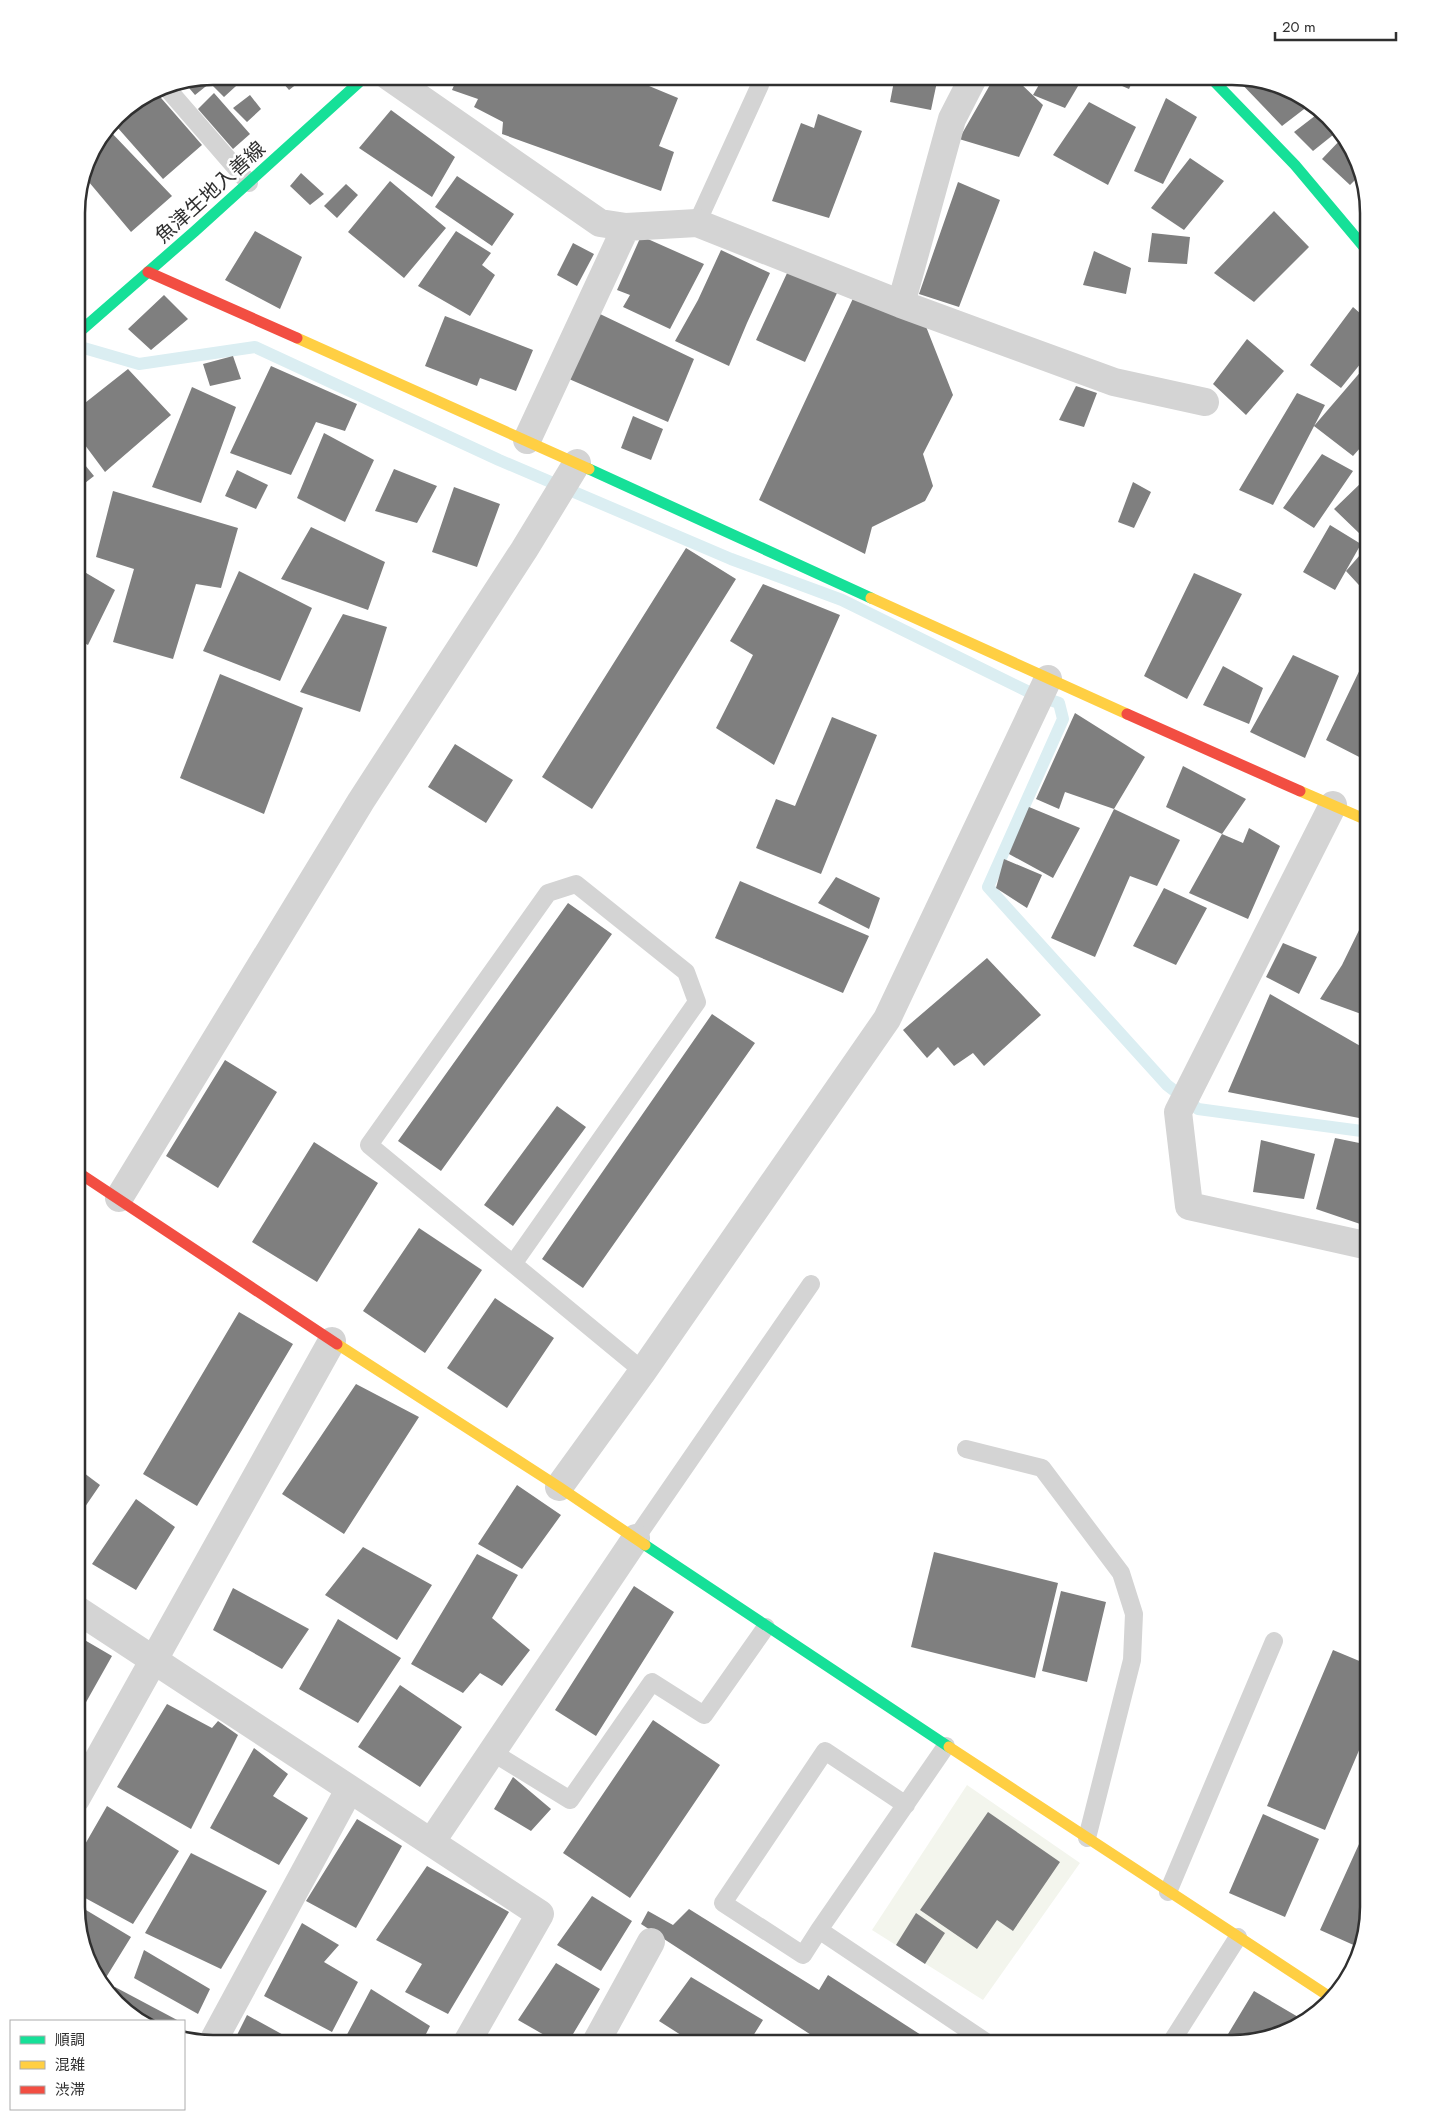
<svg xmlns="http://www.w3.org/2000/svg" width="1445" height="2120" font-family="Jost,'Noto Sans JP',sans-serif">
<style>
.green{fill:#f3f5ed}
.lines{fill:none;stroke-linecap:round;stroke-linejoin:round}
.stream{stroke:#dbeef2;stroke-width:12}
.building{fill:#7f7f7f}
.lane{stroke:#d4d4d4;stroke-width:18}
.street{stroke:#d4d4d4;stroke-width:28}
.fast{stroke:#16e098;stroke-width:11}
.slow{stroke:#ffcf43;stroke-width:11}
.jam{stroke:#f24e42;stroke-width:11}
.labels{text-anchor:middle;stroke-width:5;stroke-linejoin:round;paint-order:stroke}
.street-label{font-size:20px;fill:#303030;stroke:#fff}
.rim{fill:none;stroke:#303030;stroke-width:2.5}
</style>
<rect width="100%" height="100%" fill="#fff"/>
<path class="green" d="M967,1785L1080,1863L983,2000L872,1930Z"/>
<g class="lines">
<path class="stream" d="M77,346L139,364L255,347L499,460L731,559L842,600L1033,694L1059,703L1063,719L988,887L1167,1085L1198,1109L1369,1132"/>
</g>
<path class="building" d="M212,76H247L224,97L210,83L195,95L184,82Z
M277,76H307L289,90Z
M458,76H625L678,98L659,146L674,152L661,191L502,134L503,122L474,107L478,99L452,90Z
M895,76L938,77L931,110L890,102Z
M995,76H1021L1018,81L1043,105L1019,157L959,139Z
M1044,76H1084L1065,108L1033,95Z
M1099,76H1135L1129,89Z
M1235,77H1241L1308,99L1312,103L1282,126Z
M155,91L202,145L163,179L117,127L128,118L122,112Z
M214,93L250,134L233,149L198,109Z
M250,95L261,109L247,122L233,108Z
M1166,98L1197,117L1163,184L1134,171Z
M1089,102L1136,127L1108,185L1053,155Z
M391,110L455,157L432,197L359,148Z
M1320,112L1338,131L1313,151L1294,132Z
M818,114L862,131L829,218L772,201L801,123L814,128Z
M108,129L172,196L131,232L83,175L87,160Z
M1343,137L1351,145L1359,176L1350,185L1322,159Z
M1190,158L1224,181L1184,230L1151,208Z
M301,173L324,194L310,205L290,186Z
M457,176L514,214L492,246L435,207Z
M390,181L446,228L404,278L348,232Z
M958,182L1000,200L959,307L919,294Z
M346,184L358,195L337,218L324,206Z
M1366,203L1369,212V215L1362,207Z
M1274,211L1309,247L1254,302L1214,273Z
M255,231L302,257L280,309L225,280Z
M456,231L491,253L482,265L495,275L470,316L418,286Z
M1152,233L1190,237L1187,264L1148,262Z
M641,236L704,264L670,329L623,307L630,295L617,290Z
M573,243L594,254L577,286L557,275Z
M721,250L770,273L747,323L729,366L675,341L698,300Z
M1094,251L1131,268L1126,294L1083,285Z
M788,271L837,293L805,362L756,340Z
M856,292L925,324L953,395L923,454L933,486L925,501L872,527L865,554L759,500Z
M164,295L188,319L151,350L128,329Z
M1353,307L1369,321V353L1341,388L1310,365Z
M600,314L694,359L668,422L569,379Z
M445,316L533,350L516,391L480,378L477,386L425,366Z
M1247,339L1284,371L1246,415L1213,384Z
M233,356L241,379L210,386L203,364Z
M1369,362V438L1353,456L1314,426Z
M271,366L357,404L345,431L316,422L291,475L230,453Z
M128,369L171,415L105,472L76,433V410Z
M1076,386L1097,393L1084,427L1059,420Z
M192,387L236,407L201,503L152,487Z
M1297,393L1325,405L1273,505L1239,490Z
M633,416L663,429L651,460L621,448Z
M324,433L374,460L345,522L297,498Z
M76,454L94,476L76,490Z
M1322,454L1353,471L1314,528L1283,508Z
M394,469L437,486L417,523L375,511Z
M237,470L268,485L256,509L225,496Z
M1363,481L1369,487V524L1360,534L1334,509Z
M1133,482L1151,492L1134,528L1118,522Z
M454,487L500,504L477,567L432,552Z
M113,491L238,528L221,588L196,584L173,659L113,642L134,569L96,557Z
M1330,525L1361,544L1335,590L1303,572Z
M311,527L385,562L368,610L281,579Z
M686,548L736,579L592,809L542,777Z
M1360,555L1369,563V596L1346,571Z
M76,567L115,590L88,645L76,639Z
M239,571L312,608L280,681L203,651Z
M1194,573L1242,594L1187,699L1144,676Z
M763,584L840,615L774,765L716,728L753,655L730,641Z
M343,614L387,627L360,712L300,692Z
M1293,655L1339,676L1305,758L1250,732Z
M1365,659L1369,661V762L1326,740Z
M1223,666L1263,688L1249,724L1203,705Z
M220,674L303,708L264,814L180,778Z
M1075,713L1145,757L1114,809L1065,792L1059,809L1036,799Z
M832,717L877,735L821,874L756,848L776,799L795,806Z
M455,744L513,780L486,823L428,787Z
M1183,766L1246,799L1222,834L1166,807Z
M1029,807L1080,828L1053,878L1009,854Z
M1114,809L1180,840L1157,886L1130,876L1095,957L1051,938Z
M1249,828L1280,846L1248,919L1189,893L1222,834L1243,843Z
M1004,859L1042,875L1027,908L996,888Z
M836,877L880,898L869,929L818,903Z
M740,881L869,936L843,993L715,938Z
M1164,888L1207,908L1176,965L1133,946Z
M568,903L612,934L441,1171L398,1141Z
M1364,920L1369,922V1003L1364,1015L1320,999L1342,965Z
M1283,943L1317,957L1299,994L1266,977Z
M987,958L1041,1015L984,1066L973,1053L954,1066L938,1047L927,1058L903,1030Z
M1270,994L1369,1051V1120L1228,1092Z
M712,1014L755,1043L583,1288L542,1259Z
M225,1060L277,1092L218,1188L166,1156Z
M557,1106L586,1127L513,1226L484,1205Z
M1335,1138L1369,1145V1227L1316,1209Z
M1261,1140L1315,1154L1304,1199L1253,1192Z
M314,1142L378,1183L317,1282L252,1242Z
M419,1228L482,1270L425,1353L363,1311Z
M495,1298L554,1338L507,1408L447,1368Z
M239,1312L293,1344L197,1506L143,1474Z
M356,1384L419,1417L344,1534L282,1494Z
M76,1467L100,1485L76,1520Z
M517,1485L561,1515L522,1569L478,1544Z
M136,1499L175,1527L136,1590L92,1564Z
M363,1547L432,1585L397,1640L325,1595Z
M934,1552L1058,1583L1035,1678L911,1647Z
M477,1554L518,1575L492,1618L530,1650L502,1686L480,1673L463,1693L411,1664Z
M634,1586L674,1612L596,1736L555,1710Z
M233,1588L309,1629L282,1669L213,1630Z
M1061,1591L1106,1602L1087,1682L1042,1671Z
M338,1619L401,1658L358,1723L299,1689Z
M76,1635L112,1656L76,1720Z
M1333,1650L1369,1665V1727L1325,1830L1267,1806Z
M400,1685L462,1727L420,1787L358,1747Z
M167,1704L212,1728L218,1721L238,1735L191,1829L117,1787Z
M653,1720L720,1765L630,1898L563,1853Z
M254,1748L288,1774L273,1796L308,1818L279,1865L210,1828Z
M513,1777L551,1809L531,1831L494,1809Z
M107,1806L179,1851L133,1924L76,1893V1860Z
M988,1812L1060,1862L1013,1931L997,1920L977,1949L920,1910Z
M1263,1814L1319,1839L1285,1917L1229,1893Z
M357,1819L402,1846L356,1928L306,1901Z
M1364,1833L1369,1835V1908L1358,1947L1320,1930Z
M191,1853L267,1891L221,1969L145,1933Z
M427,1866L509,1912L448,2014L405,1992L422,1964L376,1940Z
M592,1896L632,1921L601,1971L557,1945Z
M76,1904L131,1937L102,1984L94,1975Z
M689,1909L819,1990L828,1975L935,2044H825L641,1924L648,1911L673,1925Z
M916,1913L945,1933L925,1964L896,1945Z
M302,1923L339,1945L324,1962L358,1982L332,2032L264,1996Z
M144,1950L210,1989L198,2014L134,1978Z
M556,1963L600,1989L567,2044H560L518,2020Z
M691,1977L763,2020L748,2044H695L659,2021Z
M115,1987L179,2021H137L111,1994Z
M371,1989L430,2026L421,2044H342Z
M1254,1991L1305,2021L1300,2026L1233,2044H1222Z
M247,2015L298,2043H233Z"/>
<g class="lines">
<path class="lane" d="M165,86L249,183
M697,223L760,85
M513,1264L697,1002L686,972L576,884L548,893L369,1145L643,1371
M966,1449L1042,1468L1121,1573L1134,1614L1132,1660L1087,1838
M636,1538L811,1284
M946,1746L819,1930L989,2044
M492,1752L570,1800L652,1682L704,1715L766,1627
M1168,1892L1274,1641
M819,1930L803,1955L723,1903L825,1751L906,1805
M1170,2044L1238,1937"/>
<path class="street" d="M388,76L600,223L626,227
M901,304L952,119L974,76
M527,440L626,227L697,223L901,304L1114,382L1205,402
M1333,805L1178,1112L1189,1206L1369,1246
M119,1198L361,801L524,550L577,463
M559,1487L643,1371L887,1019L1048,679
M76,1609L540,1914L466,2044
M76,1799L332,1341
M432,1841L636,1538
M212,2043L349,1790
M595,2044L651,1942"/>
<path class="fast" d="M1210,77L1295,165L1369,253
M77,334L195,231L366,76
M589,469L871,598
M645,1545L949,1747"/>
<path class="slow" d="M297,338L589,469
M871,598L1127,714
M1300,791L1369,821
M337,1344L559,1487L645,1545
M949,1747L1330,1997"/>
<path class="jam" d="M148,272L297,338
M1127,714L1300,791
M76,1171L337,1344"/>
</g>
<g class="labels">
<g class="street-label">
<text transform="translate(210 192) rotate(-42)" y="7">魚津生地入善線</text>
</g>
</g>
<path d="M0 0H1445V2120H0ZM213 85H1232A128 128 0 0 1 1360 213V1907A128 128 0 0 1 1232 2035H213A128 128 0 0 1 85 1907V213A128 128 0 0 1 213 85Z" fill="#fff" fill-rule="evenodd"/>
<path class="rim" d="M213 85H1232A128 128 0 0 1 1360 213V1907A128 128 0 0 1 1232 2035H213A128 128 0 0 1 85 1907V213A128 128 0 0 1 213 85Z"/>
<rect x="10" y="2020" width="175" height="90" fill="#ffffff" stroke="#acacac"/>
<rect x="20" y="2036" width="25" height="8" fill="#16e098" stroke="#acacac"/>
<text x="55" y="2045" font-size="15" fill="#303030">順調</text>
<rect x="20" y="2061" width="25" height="8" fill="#ffcf43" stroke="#acacac"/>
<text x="55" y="2070" font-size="15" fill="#303030">混雑</text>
<rect x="20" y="2086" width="25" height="8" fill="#f24e42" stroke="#acacac"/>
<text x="55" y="2095" font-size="15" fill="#303030">渋滞</text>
<path d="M1275 32v8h121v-8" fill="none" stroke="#303030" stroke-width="2.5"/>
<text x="1282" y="32" font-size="15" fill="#303030" stroke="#ffffff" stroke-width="4" paint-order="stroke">20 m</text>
</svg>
